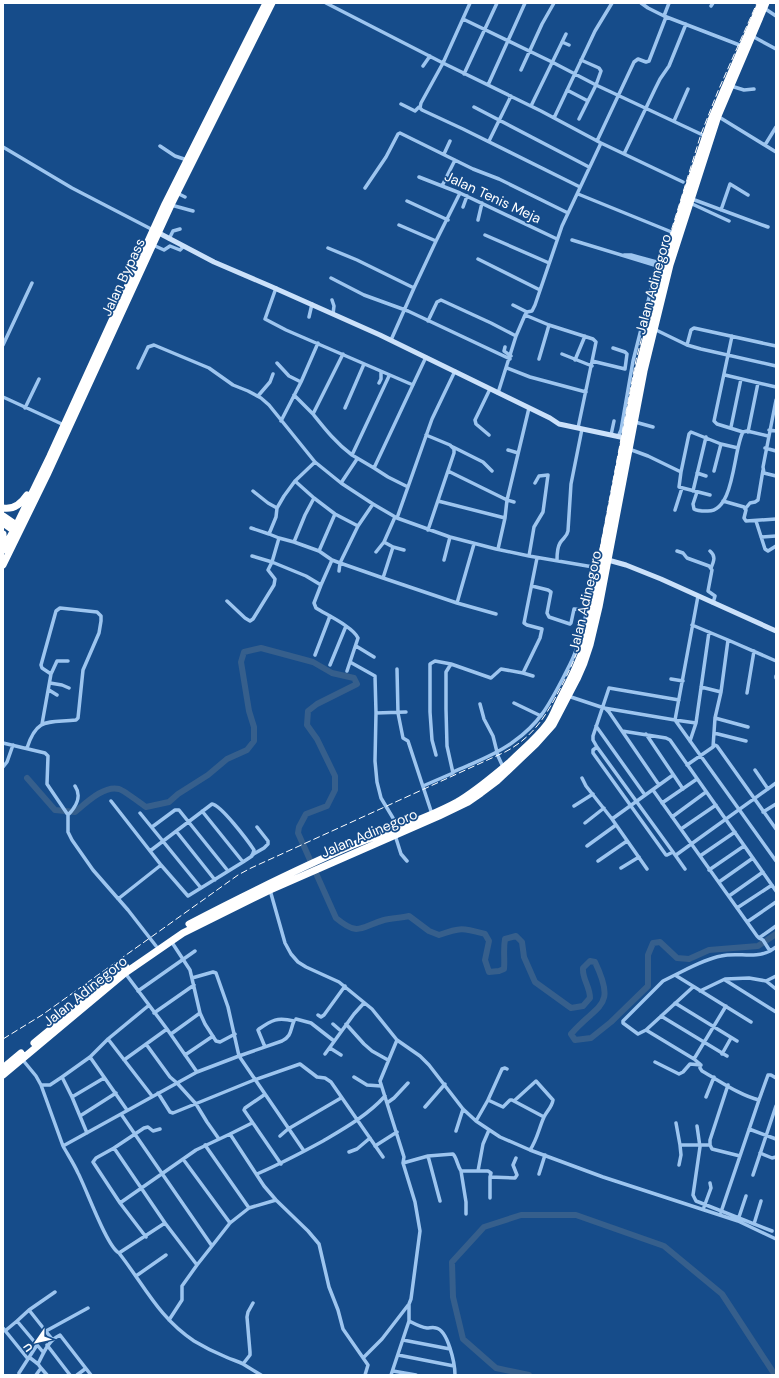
<svg xmlns="http://www.w3.org/2000/svg" width="779" height="1378" font-family="'DM Sans',sans-serif">
<style>
.lines{fill:none;stroke-linecap:round;stroke-linejoin:round}
.river{stroke:#365f8c;stroke-width:6}
.street{stroke:#9dc5ef;stroke-width:3.5}
.secondary{stroke:#cbe1fa;stroke-width:5}
.highway{stroke:#fff;stroke-width:7}
.rail{stroke:#fff;stroke-width:1;stroke-dasharray:7 3;stroke-linecap:butt}
.labels{text-anchor:middle;stroke-width:3.5;stroke-linejoin:round;paint-order:stroke}
.street-label{font-size:14px;fill:#fff;stroke:#164c8a}
</style>
<rect width="100%" height="100%" fill="#164c8a"/>
<g class="lines">
<path class="river" d="M27,778L55,810L75,812C86,803 104,785 119,789C125,791 140,803 146,807L169,802L178,794L208,775L227,759L247,750L254,741V727L249,711L241,662L244,652L261,648L313,662L332,673L354,678L357,684L317,704L308,711L307,725L317,739L335,776V790L327,806L306,814L299,827L298,833L336,918C359,937 360,927 384,920C392,918 401,918 409,916L429,931L439,935C461,927 463,928 485,934L489,941L485,960L489,972L499,971L504,969C505,959 503,950 505,939L516,936L522,942L524,957L535,982L571,1008L583,1006L590,998C590,986 582,979 583,968L590,961L595,962C617,1008 598,1003 571,1034L575,1040L591,1038L611,1022L648,986V955L653,943L660,942L677,958L689,959L709,950L758,946L776,934
M529,1375L496,1368L463,1339L453,1297L452,1262L484,1227L521,1215H576L664,1246L722,1294L775,1375"/>
<path class="street" d="M326,3L443,63L541,111L601,143L683,182
M470,3L443,63L421,103L420,108L422,110L463,129L580,187
M641,3L648,8L664,16L742,46
M711,6L713,3
M764,8L776,16
M664,16L669,3
M463,19L552,62L596,85L705,136
M752,36L776,49
M562,42L569,45
M423,66L430,56
M521,70L542,24L554,3
M464,74L497,3
M488,85L525,3
M731,86L744,90L754,89
M567,90L588,101
M401,104L415,111L419,107
M531,106L566,34
M474,107L589,167
M719,117L776,152
M554,118L595,31L612,3
M579,119L596,85L601,71L599,68L581,60
M674,121L688,89
M489,141L511,96
M597,141L634,62L638,59L646,62L649,61L666,17
M765,145L776,127
M160,146L175,156L187,160
M3,147L72,188L153,230
M444,154L450,141
M624,154L655,89L660,79L669,66L686,24
M419,177L460,193L557,239
M442,186L455,160
M365,188L386,157L398,134L400,133L473,169L499,179L568,213
M177,193L185,197
M578,194L674,233
M692,199L768,227
M407,201L448,220
M690,203L729,221
M171,205L193,211
M463,207L467,196
M721,210L730,184L748,195
M478,220L482,203
M399,225L436,241L460,193
M485,235L549,263
M169,239L173,231L180,229
M572,240L664,268
M153,245L164,250L170,246L180,250L184,246
M328,248L357,260L414,288L391,340
M624,255H631L664,264
M478,259L540,290
M331,278L364,295L408,311L510,359
M276,288L265,319L286,330L413,385
M414,288L436,241
M332,300L334,306L333,314
M513,305L527,312
M525,315L527,312L532,311L535,305L562,226L601,143
M309,317L312,304
M428,321L437,302L441,300L491,323L516,336
M654,329L687,345L701,349L776,366
M732,336L714,421L717,424L743,432
M3,345L32,283
M687,345L691,330L694,328L776,346
M505,347L504,351L511,356
M562,354L592,366
M539,359L549,325
M575,360L585,336
M592,361L625,369L627,354L625,352L613,348
M277,363L289,376L301,382
M138,368L148,347L154,345L209,368L233,385L248,391L261,398L269,405L315,462L341,483L373,504L397,518L450,537L496,549L529,556L599,568
M507,368L530,377L586,392
M725,375L776,387
M389,376L352,455L374,468L426,357
M379,383L381,379V372
M498,393L516,336L525,315L549,325L593,339L596,342L595,347L578,428
M294,395L313,414L343,354
M258,396L270,382L273,374
M3,397L64,425
M776,400L763,467L764,473L776,476
M25,408L39,379
M345,408L364,364
M313,414C325,429 336,443 352,455
M281,421L301,382L318,343
M635,422L653,427
M731,427L741,379
M769,430L776,431
M748,432L758,383
M426,435L450,445L454,449V453L428,530
M489,435L476,424L475,420L490,389
M611,435L614,421
M618,437L621,430L633,361L657,266
M453,447L483,462L492,471
M765,448L776,451
M629,449L648,456L681,472L689,434L691,432L721,444L738,448
M508,450L518,453
M315,462L295,481L284,496L277,508L276,517L269,534L279,538L272,562L306,576L321,585L332,560
M374,468L388,477L408,487
M448,471L507,500L505,518L498,549
M714,471L721,444
M681,472L679,487L710,495
M697,473L706,476
M341,483L357,459
M253,491L268,503L277,508
M693,491L706,437
M697,492L693,504L694,509C697,511 702,511 706,511C735,514 733,449 743,432L747,431L768,436
M314,498L335,514L358,526
M438,501L505,518
M723,501L744,507L746,510L744,518L746,521L776,519
M514,502L507,500L529,408
M745,509L750,503L755,502L758,500L763,470
M675,510L682,488
M335,514L319,551L332,560L340,563L358,526L373,504
M397,518L432,419L455,371
M756,521L765,549L768,551L776,546
M251,528L269,534
M761,537L776,536
M279,538L294,542L305,515L314,498L295,481
M294,542L319,551
M393,547L404,550
M677,551L683,553L687,558L709,566L712,570L708,591L715,596L713,603
M710,551C716,556 714,561 711,568
M376,552L384,542
M529,556L534,527L543,512L548,475L539,476L535,483
M444,560L450,537
M557,560C557,555 557,548 560,543C563,538 567,537 568,531L571,484L582,429
M339,571L340,563L383,578L393,547L384,542L395,517
M383,578L457,603L496,614
M321,585L314,603L316,608C327,615 353,627 358,638L347,671
M532,586L548,590L551,592L547,613L549,617L570,624L571,623L574,609L586,610
M698,596L675,720L696,723L709,632
M227,601L245,618L250,621L253,619L274,585L275,579L268,570L272,562L252,556
M457,603L474,544
M692,625L728,640L721,692L715,718
M728,640L776,661
M356,646L374,657
M315,655L330,616
M350,662L375,676L376,713L375,761L377,782L381,798L393,818L396,828
M330,665L346,626
M397,669L398,713L403,738L408,741L432,814
M523,673L533,676
M51,674L57,661H68
M776,678V676
M671,679L683,681
M50,683L62,685L69,688
M701,687L721,692
M49,690L57,695
M747,693L754,651
M568,696L604,708L675,720L776,861
M514,703L541,716
M480,704L484,719L493,736L498,756L503,767
M605,708L609,712L659,785
M376,713L406,712
M596,726L645,795
M748,727L715,718L713,747L715,745L717,746L776,829
M622,731L666,738L670,740L776,891
M714,733L746,741
M646,734L683,789
M690,741L696,723
M3,743L45,753L48,756L47,784L68,815V832L72,840L93,870L128,910L156,946
M597,747L593,740V736L609,688L679,700
M27,748C37,717 48,723 76,720L78,718L83,670L99,633L101,621V616L97,612L60,608L56,611L41,665L42,668L51,674L42,724
M436,755L432,740L430,712V664L435,661L451,664
M687,765L713,747
M3,767L7,762L13,745
M755,770L768,789
M453,772C473,763 496,755 513,742C539,724 549,705 563,678C568,668 574,658 577,647C586,622 590,594 595,567
M582,778L586,786L612,819L673,775
M423,786L453,773L447,746L446,709V672L451,664L491,678L501,669L523,673L540,638L542,629L527,625L524,623L537,558
M653,790L757,936L759,938L776,926
M111,801L161,865L188,896L243,862L252,856L254,850C248,841 221,805 212,804L150,851
M662,803L697,779
M574,806L593,794
M202,811L243,862
M763,812L776,804
M140,813L201,888
M68,815C76,807 82,796 75,786
M672,817L706,792
M612,819L647,869
M585,823L604,808
M152,827L175,810H179L228,871
M681,829L716,805
M176,831L215,880
M395,835L401,854L407,861
M587,846L616,825
M673,852L667,855H666L593,753V750L597,747L673,852L685,869
M252,855L264,848L268,844V841L257,827
M676,855L776,783
M700,856L735,832
M598,861L627,841
M621,868L639,857
M709,870L744,846
M719,882L753,858
M270,890L285,943L291,954L298,962L306,967L339,982L372,1009L397,1040L420,1056L429,1065L463,1109L476,1121L500,1137L530,1150L603,1177L738,1221L776,1239
M729,896L763,872
M118,899L161,865
M737,908L772,885
M747,922L776,902
M171,941L190,970L200,1013L205,1024L216,1041L220,1042L235,1034
M770,951L776,947
M125,973L167,1029L197,1072
M192,978L213,972L216,973L228,1007L239,1056L282,1041C292,1036 290,1030 294,1021C277,1017 272,1020 259,1029L258,1030L265,1047
M725,980L776,1012
M766,981L776,989
M693,987L646,1030L694,1059L700,1064V1068L702,1071C720,1081 739,1095 759,1100L768,1075H771L776,1078
M138,991L195,951
M700,991L725,979L749,978L766,981L776,976
M675,1003L737,1041
M154,1013L194,985
M318,1015L321,1017L324,1015L345,986
M661,1016L727,1056
M296,1019L311,1023L334,1041
M751,1022L675,975C689,968 705,959 721,956C737,952 755,959 770,951L763,940L759,938
M333,1024L341,1031
M346,1024L364,1044L372,1051L388,1060
M646,1030L638,1034L623,1023V1021L663,981L675,975
M171,1034L200,1013
M108,1039L152,1096
M146,1044L170,1077L177,1083L196,1104L207,1122L219,1139
M330,1048L341,1055
M325,1054L354,1014L364,1003
M722,1054L731,1038
M185,1055L213,1036
M90,1057L127,1110
M22,1059L36,1076L41,1085L63,1146L121,1114
M694,1059L726,1006
M124,1060L167,1029
M655,1062L679,1074L683,1072L690,1064L701,1065
M354,1077L367,1085L381,1086
M41,1085H50L62,1077
M158,1093L170,1112L173,1113L254,1080L300,1064L317,1077L325,1078L331,1082L383,1157
M264,1095L245,1108L244,1110L281,1164
M72,1097L104,1078
M706,1097L714,1077
M488,1100L502,1069L505,1068L507,1069
M514,1101L536,1081L553,1100C552,1107 547,1111 544,1117C539,1128 537,1140 530,1150
M387,1103L394,1098L408,1083
M425,1107L445,1084
M80,1116L116,1093
M476,1121L488,1100L503,1107L510,1100H512L544,1117
M676,1123L680,1145H710V1140L728,1085
M697,1126L700,1147L693,1195L696,1201L772,1231
M749,1129L776,1139
M456,1131L463,1109
M87,1133L72,1097L62,1077L90,1057L108,1039L148,1006
M230,1134L252,1123
M280,1136L288,1129L341,1098
M205,1145L249,1208L230,1223L212,1246
M710,1145L712,1149L740,1156L759,1100
M63,1146C68,1155 74,1164 78,1173C86,1188 107,1247 119,1253L165,1223L197,1265L182,1286V1300L169,1320
M375,1146L397,1132
M114,1148L165,1223
M349,1152L357,1149L370,1138
M760,1153L772,1158L776,1157
M428,1156L440,1201
M183,1159L230,1223
M403,1163L428,1156L453,1154C457,1158 457,1165 461,1171H488L491,1173L490,1177L515,1178L517,1175L513,1165L516,1158
M679,1165L681,1155L680,1145
M461,1171L466,1202V1214
M478,1171L483,1144L489,1130
M257,1174C280,1164 301,1153 323,1141C345,1128 368,1115 385,1096
M539,1174L545,1155
M753,1175L776,1106
M490,1177V1198
M120,1203L196,1150L230,1134L264,1186L276,1200L308,1231L319,1244L329,1287L338,1310L343,1329L368,1365L365,1375
M704,1207L711,1188L710,1183
M249,1208L276,1200
M721,1212L740,1156
M738,1220L746,1196
M754,1224L761,1201
M146,1237L120,1203L93,1162L96,1158L114,1148L144,1128L148,1127L153,1131L160,1129
M119,1253C144,1285 159,1318 194,1341C204,1347 216,1353 226,1357C232,1360 238,1361 243,1364L250,1355V1352L247,1317L248,1312L253,1303
M197,1265L212,1246L121,1114L197,1072L239,1056L304,1151
M136,1276L166,1255
M29,1310L55,1292
M17,1321L29,1310L52,1339
M409,1321C415,1324 420,1327 427,1328C430,1328 433,1327 436,1328C448,1330 455,1364 455,1375
M3,1328L28,1359
M5,1331L17,1321L43,1352
M46,1331L88,1308
M403,1340L450,1349
M47,1345L70,1375
M398,1355L454,1366
M29,1357L38,1364
M364,1357L382,1339L409,1304L411,1299L420,1231L415,1202L403,1163L404,1157L380,1081L397,1040
M243,1364L261,1375
M41,1368L47,1375
M393,1371L416,1375
M19,1373L37,1345
M36,1375L41,1368L38,1364C44,1352 48,1341 60,1335L91,1375
M77,1375L85,1369
M391,1375L409,1321V1304"/>
<path class="secondary" d="M157,232L214,262L270,286L380,335L550,418L559,424L625,438
M608,560L626,565L661,579L776,631"/>
<path class="highway" d="M3,508C14,510 21,504 27,495
M3,516L19,527
M3,523L17,533
M3,534V543
M3,550L16,526L50,456L165,204L266,3
M3,565L47,475L171,205L272,3
M189,924C243,896 297,869 353,845C387,831 424,820 457,802C476,791 493,776 510,762C523,749 537,738 548,723C553,716 556,707 560,699C570,680 579,663 585,643L637,374L664,268L687,191L711,120L761,3
M34,1043L126,967
M3,1068L21,1053
M3,1075L125,973L183,933L270,890L439,816L468,802L481,793L497,781L536,744L553,725L577,679L584,663L590,645L599,607L644,371L670,265L718,116L766,3"/>
<path class="rail" d="M3,1039L42,1015L238,875L251,868L505,752C535,736 547,714 562,685C571,668 578,651 584,633L636,360L660,267L701,134L718,91L757,3"/>
</g>
<g class="labels">
<g class="street-label">
<text transform="translate(493 197) rotate(25)" y="5">Jalan Tenis Meja</text>
<text transform="translate(123 277) rotate(-65)" y="5">Jalan Bypass</text>
<text transform="translate(653 284) rotate(-75)" y="5">Jalan Adinegoro</text>
<text transform="translate(585 601) rotate(-77)" y="5">Jalan Adinegoro</text>
<text transform="translate(369 833) rotate(-23)" y="5">Jalan Adinegoro</text>
<text transform="translate(85 991) rotate(-39)" y="5">Jalan Adinegoro</text>
</g>
</g>
<rect width="779" height="1378" fill="none" stroke="#ffffff" stroke-width="8"/>
<g transform="translate(36 1342) rotate(236)" stroke="#164c8a" stroke-width="3" paint-order="stroke">
<path d="M0-3L7 15L0 10L-7 15Z" fill="#ffffff"/>
<text y="-6" font-size="11" font-weight="bold" text-anchor="middle" fill="#ffffff">U</text>
</g>
</svg>
